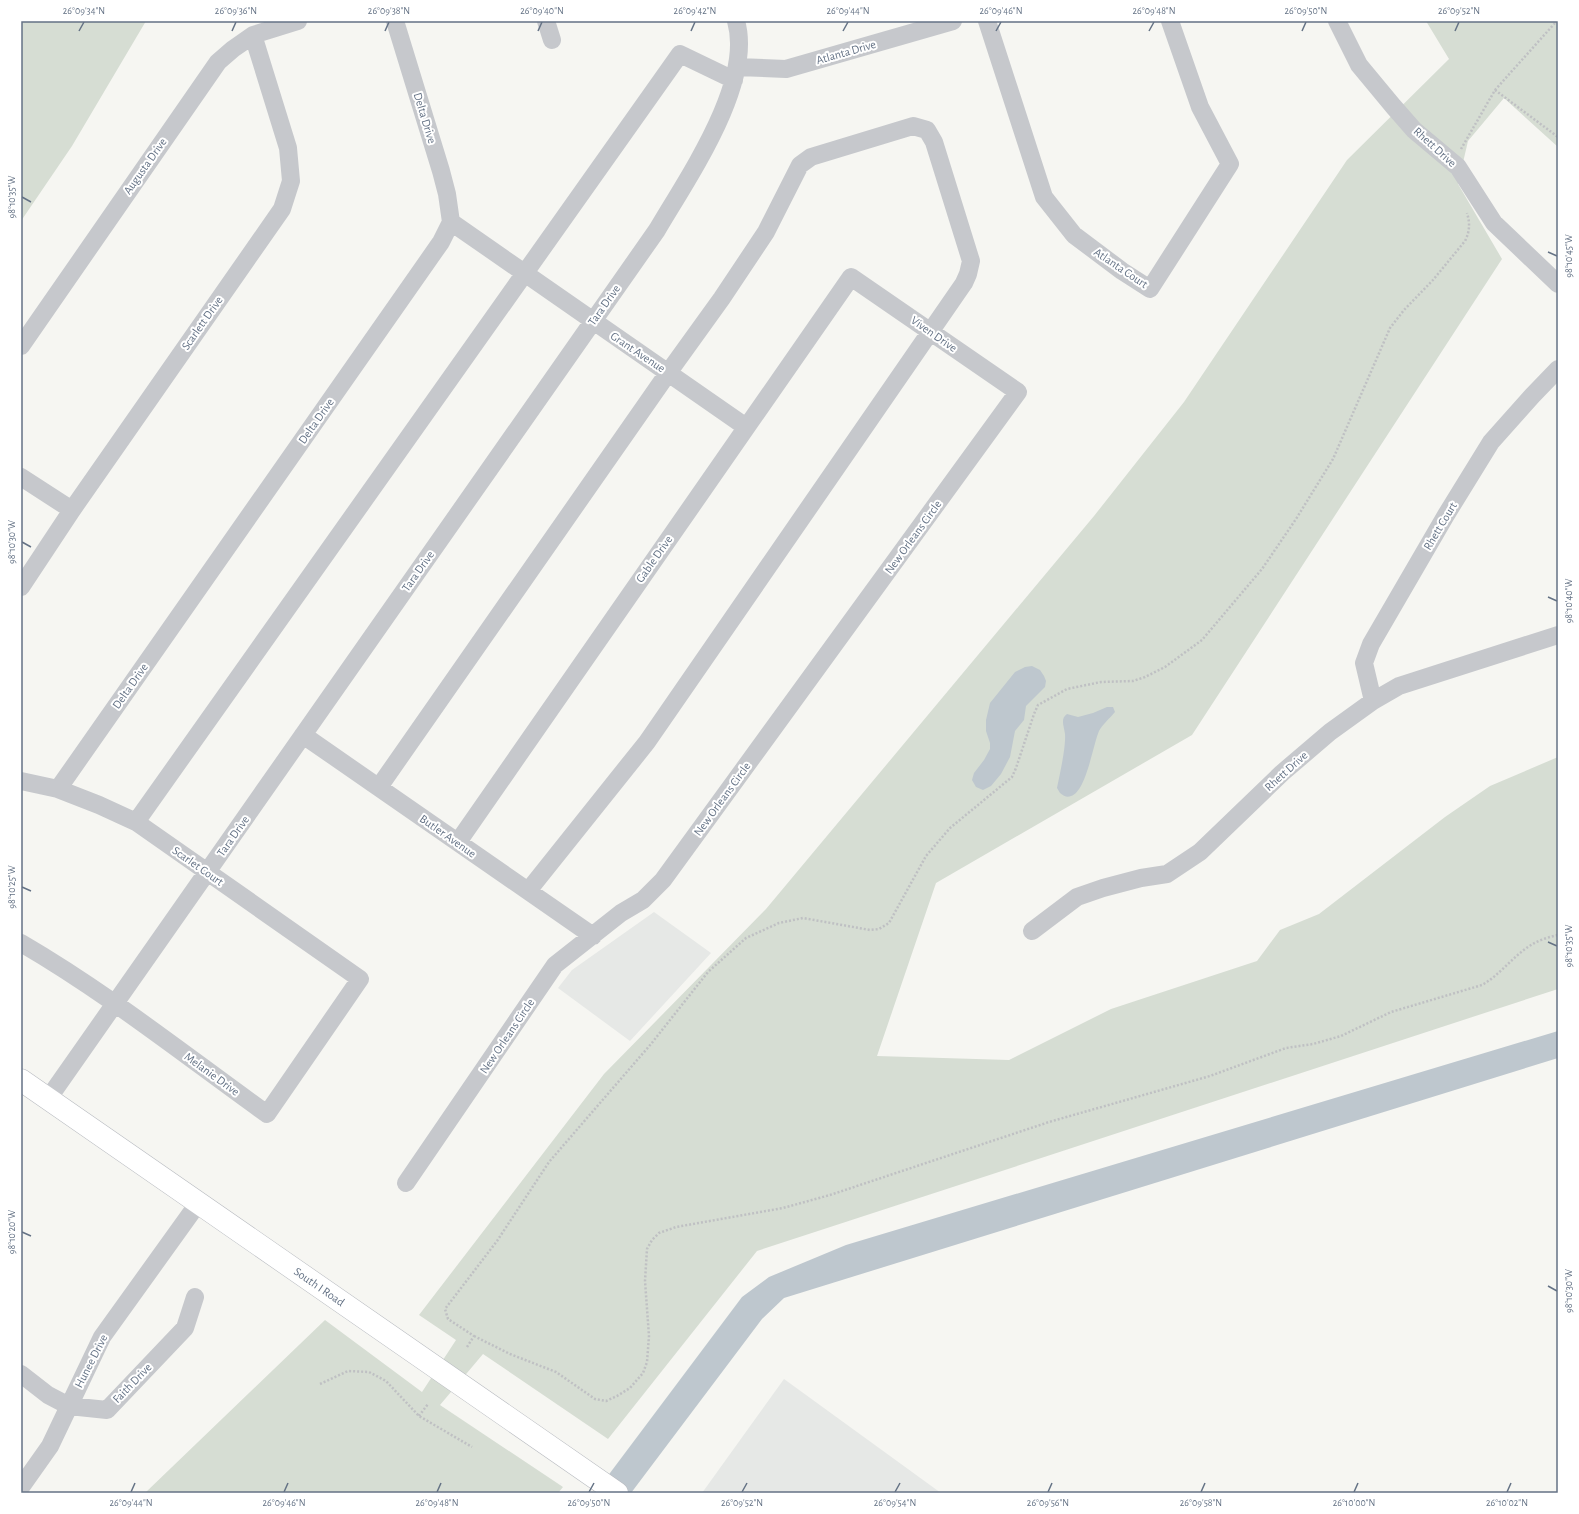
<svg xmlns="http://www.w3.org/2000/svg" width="1579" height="1514" font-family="'Alegreya Sans',sans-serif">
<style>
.built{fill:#e6e8e6}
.green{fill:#d6ddd3}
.water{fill:#bec7ce}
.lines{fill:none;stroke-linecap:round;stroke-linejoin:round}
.major-casing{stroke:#b8bbc0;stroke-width:23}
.path{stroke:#bfc0c3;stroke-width:2.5;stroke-dasharray:2 2;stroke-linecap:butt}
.minor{stroke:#c6c8cc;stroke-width:18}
.major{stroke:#fff;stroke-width:22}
.ticks{fill:none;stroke:#647285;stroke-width:1.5}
.labels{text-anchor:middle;stroke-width:4;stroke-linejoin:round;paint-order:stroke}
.street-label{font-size:12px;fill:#647285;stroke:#fff}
.neatline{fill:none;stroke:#647285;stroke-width:1.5}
.ticks-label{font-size:10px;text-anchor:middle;fill:#647285}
</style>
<rect width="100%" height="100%" fill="#f6f6f2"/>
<path class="built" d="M654,912L711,953L630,1041L558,988L572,970Z
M784,1379L941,1493H702Z"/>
<path class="green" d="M21,21H146L72,146L21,221Z
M1426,21H1558V147L1504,98L1468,141L1458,184L1502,259L1192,735L936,883L877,1056L1009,1060L1111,1009L1257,961L1280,930L1319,914L1445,817L1490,786L1558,757V989L757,1251L608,1439L483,1354L440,1405L563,1487L558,1493H145L325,1320L422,1392L456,1340L419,1315L604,1074L766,909L1094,516L1184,402L1347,160L1449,59Z"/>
<path class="water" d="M1032,666L1040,670L1044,676L1046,681L1045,687L1026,706L1024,720L1015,731L1010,757L1001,774L991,786L983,790L976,787L972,780L974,773L984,760L990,749V743L986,731V720L990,703L1015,672L1025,667Z
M1107,707H1113L1115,712C1110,718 1102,725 1099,731C1093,745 1086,792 1071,796C1067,798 1064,796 1060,793L1057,788C1060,773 1066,747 1065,734C1064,726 1060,719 1067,714L1078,717L1093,713Z
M1558,1031V1058L784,1298L762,1319L631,1493H595L742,1297L769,1277L846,1245Z"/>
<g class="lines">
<defs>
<g id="major">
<path id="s1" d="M21,1080L617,1493"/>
</g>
</defs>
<use href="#major" class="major-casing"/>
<path class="path" d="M1495,90L1558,137
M1461,149L1495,90L1555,23L1558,22
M474,1336L510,1354L556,1372L595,1399L606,1401L617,1396L630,1388L643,1373L647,1362L649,1336L645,1281L647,1249L652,1240L659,1233L676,1227L783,1208L830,1195L1049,1122L1210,1076L1286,1048L1313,1044L1341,1036L1391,1012L1482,985C1500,975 1513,956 1531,945C1539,940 1549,937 1558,935
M467,1347L474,1336L448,1319L445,1309L497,1241L549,1162L651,1044L708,972L746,938L779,923L803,918L870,930L879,929L889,923L926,856L950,828L1012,777L1016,768L1034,714L1038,705L1067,689L1101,682L1133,681L1145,677L1165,667L1202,640L1262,569L1296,519L1333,459L1390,328L1404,310L1433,280L1465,241C1470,231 1470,223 1467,213
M320,1384L348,1371L369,1372L386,1381L419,1416L472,1447
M419,1416L428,1404"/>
<path class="minor" d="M546,21L552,40
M987,21L1044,197L1074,235L1122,271L1150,289L1230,164L1200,107L1170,21
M1337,21L1359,65L1393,106L1414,130L1458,167L1494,223L1558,284
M737,67L786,69L953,21
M451,222L746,427
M21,346L218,62L233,49L253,35L298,21
M21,477L72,510
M21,587L72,510L282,209L291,181L288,148L253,35
M1373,701L1364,663L1371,644L1446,515L1491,442L1532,396L1558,369
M303,735L593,936
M21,781L58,789L99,805L136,822L360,979L267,1114C186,1056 107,993 21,943
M379,787L668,373L722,298L766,232L800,165L811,157L913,126L927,130L934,142L971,261L968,274L964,283L647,742L528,891
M58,789L441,242L451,222L447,194L441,171L395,21
M136,822L680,54L734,80
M1032,931L1077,897L1103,888L1141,878L1167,874L1200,852L1282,773L1330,732L1373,701L1399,686L1558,635
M48,1099L657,230C688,177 754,83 736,21
M406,1183L555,965L621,913L643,900L663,880L1018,392L851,277L458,842
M21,1374L48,1395L69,1406L107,1410L185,1328L195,1297
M21,1487L50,1446L102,1337L199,1202"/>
<use href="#major" class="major"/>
</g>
<path class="ticks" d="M79,31L84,22M232,31L236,22M385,31L389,22M538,31L542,22M691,31L695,22M843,31L848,22M996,31L1001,22M1149,31L1154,22M1302,31L1306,22M1455,31L1459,22M22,197L31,202M1548,252L1557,256M22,542L31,547M1548,597L1557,601M22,887L31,891M1548,942L1557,946M22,1232L31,1236M1548,1286L1557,1291M131,1492L135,1483M284,1492L288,1483M437,1492L441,1483M589,1492L594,1483M742,1492L747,1483M895,1492L900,1483M1048,1492L1052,1483M1201,1492L1205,1483M1354,1492L1358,1483M1507,1492L1511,1483"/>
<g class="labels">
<g class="street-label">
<text transform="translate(846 52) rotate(-16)" y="4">Atlanta Drive</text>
<text transform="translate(425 118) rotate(73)" y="4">Delta Drive</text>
<text transform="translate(1435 147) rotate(42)" y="4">Rhett Drive</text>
<text transform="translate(145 166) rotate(-55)" y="4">Augusta Drive</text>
<text transform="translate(1121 268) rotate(34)" y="4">Atlanta Court</text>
<text transform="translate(604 305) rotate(-55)" y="4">Tara Drive</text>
<text transform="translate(202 323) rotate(-55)" y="4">Scarlett Drive</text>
<text transform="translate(934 334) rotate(35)" y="4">Viven Drive</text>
<text transform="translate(638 352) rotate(34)" y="4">Grant Avenue</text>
<text transform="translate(316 421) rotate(-55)" y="4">Delta Drive</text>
<text transform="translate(1440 526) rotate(-59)" y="4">Rhett Court</text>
<text transform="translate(913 537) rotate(-54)" y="4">New Orleans Circle</text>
<text transform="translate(654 559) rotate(-55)" y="4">Gable Drive</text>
<text transform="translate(418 571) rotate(-55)" y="4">Tara Drive</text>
<text transform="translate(130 686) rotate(-55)" y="4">Delta Drive</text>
<text transform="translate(1286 771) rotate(-42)" y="4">Rhett Drive</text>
<text transform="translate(722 799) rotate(-54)" y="4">New Orleans Circle</text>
<text transform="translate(233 836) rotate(-55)" y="4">Tara Drive</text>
<text transform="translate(448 836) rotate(35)" y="4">Butler Avenue</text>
<text transform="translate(198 866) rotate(35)" y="4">Scarlet Court</text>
<text transform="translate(507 1036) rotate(-56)" y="4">New Orleans Circle</text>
<text transform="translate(212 1074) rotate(36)" y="4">Melanie Drive</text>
<text dy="4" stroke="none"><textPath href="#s1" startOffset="363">South I Road</textPath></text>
<text transform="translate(91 1361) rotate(-63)" y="4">Hunee Drive</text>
<text transform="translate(132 1383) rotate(-46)" y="4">Faith Drive</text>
</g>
</g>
<rect width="1579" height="1514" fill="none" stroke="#ffffff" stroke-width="44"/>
<rect x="22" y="22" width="1535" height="1470" class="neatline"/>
<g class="ticks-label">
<text x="84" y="14">26°09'34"N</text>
<text x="236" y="14">26°09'36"N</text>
<text x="389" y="14">26°09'38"N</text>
<text x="542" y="14">26°09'40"N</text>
<text x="695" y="14">26°09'42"N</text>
<text x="848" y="14">26°09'44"N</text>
<text x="1001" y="14">26°09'46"N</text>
<text x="1154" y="14">26°09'48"N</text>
<text x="1306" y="14">26°09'50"N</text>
<text x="1459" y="14">26°09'52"N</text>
<text transform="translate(11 197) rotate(-90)" y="4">98°10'35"W</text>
<text transform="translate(1568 256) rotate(-90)" y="4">98°10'45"W</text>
<text transform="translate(11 542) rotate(-90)" y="4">98°10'30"W</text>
<text transform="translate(1568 601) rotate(-90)" y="4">98°10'40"W</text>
<text transform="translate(11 887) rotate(-90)" y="4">98°10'25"W</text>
<text transform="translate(1568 946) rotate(-90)" y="4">98°10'35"W</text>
<text transform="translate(11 1232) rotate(-90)" y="4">98°10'20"W</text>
<text transform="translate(1568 1291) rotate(-90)" y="4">98°10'30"W</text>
<text x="131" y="1506">26°09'44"N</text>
<text x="284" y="1506">26°09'46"N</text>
<text x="437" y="1506">26°09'48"N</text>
<text x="589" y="1506">26°09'50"N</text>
<text x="742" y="1506">26°09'52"N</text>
<text x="895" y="1506">26°09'54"N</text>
<text x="1048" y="1506">26°09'56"N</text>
<text x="1201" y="1506">26°09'58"N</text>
<text x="1354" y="1506">26°10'00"N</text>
<text x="1507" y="1506">26°10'02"N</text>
</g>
</svg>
